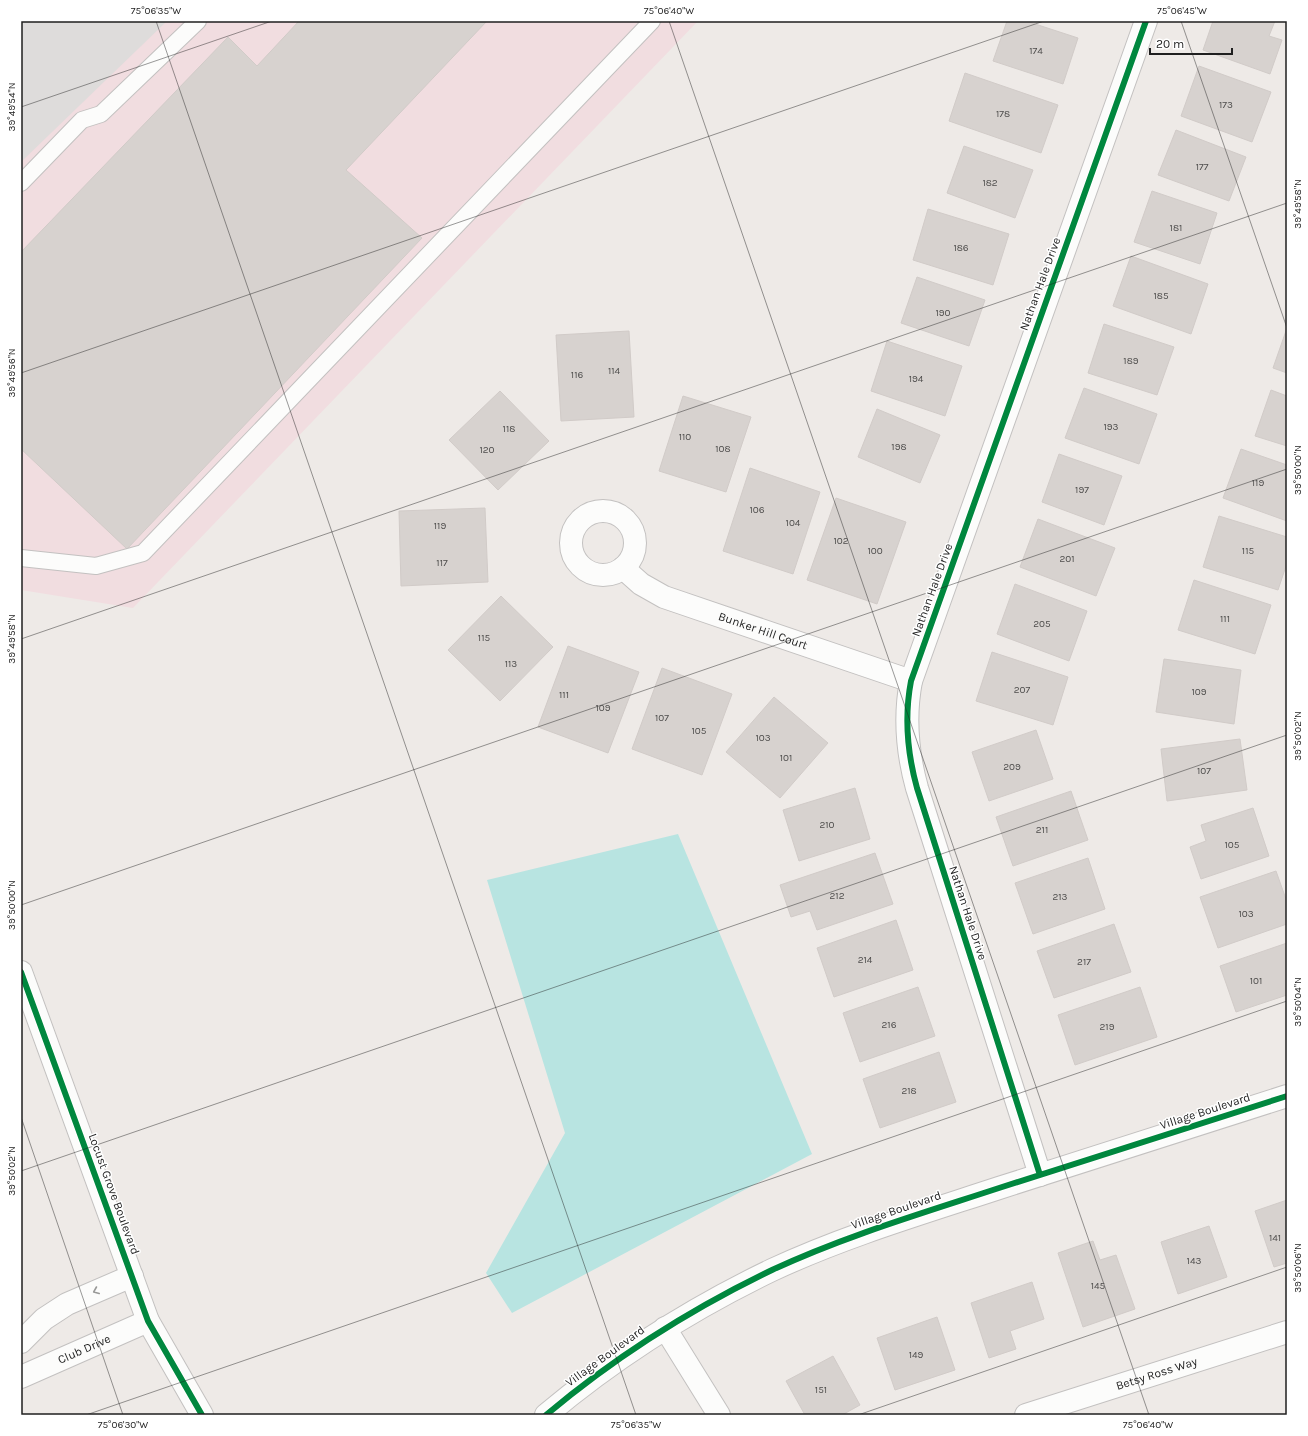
<svg xmlns="http://www.w3.org/2000/svg" width="1308" height="1436" font-family="Karla,sans-serif">
<style>
.commercial{fill:#f1dde0}
.parking{fill:#dedcdb}
.water{fill:#b8e4e1}
.building{fill:#d7d2cf;stroke:#d1cbc8}
.lines{fill:none;stroke-linecap:round;stroke-linejoin:round}
.service-casing{stroke:#c3c1c0;stroke-width:18}
.minor-casing{stroke:#c3c1c0;stroke-width:24}
.tertiary-casing{stroke:#c3c1c0;stroke-width:24}
.service{stroke:#fcfcfb;stroke-width:16}
.minor{stroke:#fcfcfb;stroke-width:22}
.tertiary{stroke:#fcfcfb;stroke-width:22}
.cycleway-casing{stroke:#fff;stroke-width:8}
.cycleway{stroke:#00873e;stroke-width:6}
.oneway{stroke:#999998}
.ticks{fill:none;stroke:#1f1f1f;stroke-width:1;stroke-opacity:0.45}
.labels{text-anchor:middle;stroke-width:3;stroke-linejoin:round;paint-order:stroke}
.number-label{font-size:10px;fill:#4e4d4c}
.street-label{font-size:12px;fill:#1f1f1f;stroke:#fff}
.neatline{fill:none;stroke:#1f1f1f;stroke-width:1.5}
.ticks-label{font-size:10px;text-anchor:middle;fill:#1f1f1f}
</style>
<rect width="100%" height="100%" fill="#eeeae7"/>
<path class="commercial" d="M21,21H698L133,608L21,590Z"/>
<path class="parking" d="M21,21H167L21,162Z"/>
<path class="water" d="M678,834L812,1154L512,1313L486,1273L565,1133L487,880Z"/>
<path class="building" d="M299,21H487L346,170L422,238L127,549L21,449V252L228,37L257,66Z
M1007,21H1026L1078,38L1063,84L993,61Z
M1213,21H1275L1269,36L1282,40L1270,74L1203,50Z
M1199,66L1271,92L1252,142L1181,116Z
M965,73L1058,105L1041,153L949,121Z
M1176,130L1246,157L1229,201L1158,175Z
M964,146L1033,170L1015,218L947,193Z
M1152,191L1217,213L1200,264L1134,242Z
M928,209L1009,234L993,285L913,260Z
M1131,256L1208,284L1191,334L1113,306Z
M917,277L985,300L969,346L901,323Z
M1104,324L1174,347L1157,395L1088,373Z
M1287,328V373L1273,368Z
M629,331L634,417L561,421L556,335Z
M887,341L962,366L945,416L871,391Z
M1084,388L1157,414L1139,464L1065,438Z
M1271,390L1287,396V446L1255,436Z
M500,391L549,441L498,490L449,440Z
M683,396L751,417L726,492L659,471Z
M877,409L940,435L920,483L858,457Z
M1241,449L1287,465V521L1223,498Z
M1059,454L1122,476L1104,525L1042,502Z
M750,468L820,492L793,574L723,551Z
M836,498L906,522L877,604L807,580Z
M485,508L488,582L401,586L399,511Z
M1219,516L1287,537V563L1278,590L1203,567Z
M1038,519L1115,548L1096,596L1020,567Z
M1194,580L1271,605L1255,654L1178,630Z
M1015,584L1087,611L1069,661L997,634Z
M501,596L553,647L500,701L448,650Z
M568,646L639,672L608,753L538,727Z
M992,652L1068,677L1053,725L976,701Z
M1164,659L1241,670L1234,724L1156,712Z
M662,668L732,694L702,775L632,749Z
M774,697L828,743L780,798L726,752Z
M1036,730L1053,779L989,801L972,752Z
M1240,739L1247,790L1167,801L1161,749Z
M855,788L870,839L799,861L783,810Z
M1071,791L1088,840L1013,866L996,817Z
M1253,808L1269,856L1201,879L1190,847L1206,841L1201,825Z
M875,853L893,904L817,930L810,911L791,917L780,885Z
M1088,858L1105,909L1033,934L1015,883Z
M1276,871L1287,902V924L1218,948L1200,897Z
M896,920L913,970L834,997L817,948Z
M1114,924L1131,972L1054,998L1037,951Z
M1287,943V995L1236,1012L1220,966Z
M918,987L935,1036L860,1062L843,1013Z
M1140,987L1157,1037L1075,1065L1058,1015Z
M939,1052L956,1102L880,1128L863,1079Z
M1287,1200V1263L1274,1267L1255,1211Z
M1209,1226L1227,1277L1178,1294L1161,1242Z
M1093,1241L1100,1260L1116,1255L1135,1309L1083,1327L1058,1253Z
M1032,1282L1044,1319L1010,1331L1016,1349L989,1358L971,1303Z
M937,1317L955,1370L895,1390L877,1338Z
M833,1356L860,1405L842,1415H805L786,1381Z"/>
<g class="lines">
<defs>
<path id="service" d="M21,183L82,120L101,114L198,21
M21,558L96,566L143,553L652,21"/>
<g id="minor">
<circle cx="603" cy="543" r="32"/>
<path id="s1" d="M623,568L641,584L664,597L911,681"/>
<path d="M1040,1175L917,788C907,752 904,718 911,681L1146,21"/>
<path d="M665,1328L719,1415"/>
<path d="M21,1342L44,1319L67,1304L132,1276"/>
<path id="s2" d="M21,1377L148,1321"/>
<path d="M546,1415C615,1357 691,1309 772,1270C845,1236 923,1213 999,1188C1095,1158 1191,1127 1287,1096"/>
<path id="s3" d="M1026,1415L1287,1332"/>
</g>
<path id="tertiary" d="M21,972L148,1321L202,1415"/>
</defs>
<use href="#service" class="service-casing"/>
<use href="#minor" class="minor-casing"/>
<use href="#tertiary" class="tertiary-casing"/>
<use href="#service" class="service"/>
<use href="#minor" class="minor"/>
<use href="#tertiary" class="tertiary"/>
<defs>
<path id="cycleway" d="M21,972L148,1321L202,1415
M1040,1175L917,788C907,752 904,718 911,681L1146,21
M546,1415C615,1357 691,1309 772,1270C845,1236 923,1213 999,1188C1095,1158 1191,1127 1287,1096"/>
</defs>
<use href="#cycleway" class="cycleway-casing"/>
<use href="#cycleway" class="cycleway"/>
</g>
<defs><path id="oneway-chevron" d="M-2-3.5L2.5 0L-2 3.5" fill="none" stroke-width="1.6" stroke-linecap="round" stroke-linejoin="round"/></defs>
<use class="oneway" href="#oneway-chevron" transform="translate(96 1291) rotate(157)"/>
<path class="ticks" d="M156,21L636,1415M669,21L1149,1415M1181,21L1287,328M21,107L272,21M21,373L1044,21M21,639L1287,203M21,905L1287,469M21,1117L123,1415M21,1171L1287,735M86,1415L1287,1001M858,1415L1287,1267"/>
<g class="labels">
<g class="number-label">
<text x="1036" y="54">174</text>
<text x="1226" y="108">173</text>
<text x="1003" y="117">178</text>
<text x="1202" y="170">177</text>
<text x="990" y="186">182</text>
<text x="1176" y="231">181</text>
<text x="961" y="251">186</text>
<text x="1161" y="299">185</text>
<text x="943" y="316">190</text>
<text x="1131" y="364">189</text>
<text x="614" y="374">114</text>
<text x="577" y="378">116</text>
<text x="916" y="382">194</text>
<text x="1111" y="430">193</text>
<text x="509" y="432">118</text>
<text x="685" y="440">110</text>
<text x="899" y="450">198</text>
<text x="723" y="452">108</text>
<text x="487" y="453">120</text>
<text x="1258" y="486">119</text>
<text x="1082" y="493">197</text>
<text x="757" y="513">106</text>
<text x="793" y="526">104</text>
<text x="440" y="529">119</text>
<text x="841" y="544">102</text>
<text x="875" y="554">100</text>
<text x="1248" y="554">115</text>
<text x="1067" y="562">201</text>
<text x="442" y="566">117</text>
<text x="1225" y="622">111</text>
<text x="1042" y="627">205</text>
<text x="484" y="641">115</text>
<text x="511" y="667">113</text>
<text x="1022" y="693">207</text>
<text x="1199" y="695">109</text>
<text x="564" y="698">111</text>
<text x="603" y="711">109</text>
<text x="662" y="721">107</text>
<text x="699" y="734">105</text>
<text x="763" y="741">103</text>
<text x="786" y="761">101</text>
<text x="1012" y="770">209</text>
<text x="1204" y="774">107</text>
<text x="827" y="828">210</text>
<text x="1042" y="833">211</text>
<text x="1232" y="848">105</text>
<text x="837" y="899">212</text>
<text x="1060" y="900">213</text>
<text x="1246" y="917">103</text>
<text x="865" y="963">214</text>
<text x="1084" y="965">217</text>
<text x="1256" y="984">101</text>
<text x="889" y="1028">216</text>
<text x="1107" y="1030">219</text>
<text x="909" y="1094">218</text>
<text x="1275" y="1241">141</text>
<text x="1194" y="1264">143</text>
<text x="1098" y="1289">145</text>
<text x="916" y="1358">149</text>
<text x="821" y="1393">151</text>
</g>
<g class="street-label">
<text transform="translate(1040 284) rotate(-70)" y="4">Nathan Hale Drive</text>
<text transform="translate(932 590) rotate(-70)" y="4">Nathan Hale Drive</text>
<text dy="4" stroke="none"><textPath href="#s1" startOffset="155">Bunker Hill Court</textPath></text>
<text transform="translate(968 913) rotate(72)" y="4">Nathan Hale Drive</text>
<text transform="translate(1205 1111) rotate(-18)" y="4">Village Boulevard</text>
<text transform="translate(114 1194) rotate(70)" y="4">Locust Grove Boulevard</text>
<text transform="translate(896 1210) rotate(-19)" y="4">Village Boulevard</text>
<text dy="4" stroke="none"><textPath href="#s2" startOffset="69">Club Drive</textPath></text>
<text transform="translate(605 1356) rotate(-36)" y="4">Village Boulevard</text>
<text dy="4" stroke="none"><textPath href="#s3" startOffset="137">Betsy Ross Way</textPath></text>
</g>
</g>
<rect width="1308" height="1436" fill="none" stroke="#ffffff" stroke-width="44"/>
<path d="M1150 48v6h82v-6" fill="none" stroke="#1f1f1f" stroke-width="2"/>
<text x="1156" y="48" font-size="12" fill="#1f1f1f" stroke="#ffffff" stroke-width="3" paint-order="stroke">20 m</text>
<rect x="22" y="22" width="1264" height="1392" class="neatline"/>
<g class="ticks-label">
<text x="156" y="14">75°06'35"W</text>
<text x="669" y="14">75°06'40"W</text>
<text x="1182" y="14">75°06'45"W</text>
<text transform="translate(11 107) rotate(-90)" y="4">39°49'54"N</text>
<text transform="translate(1297 204) rotate(-90)" y="4">39°49'58"N</text>
<text transform="translate(11 373) rotate(-90)" y="4">39°49'56"N</text>
<text transform="translate(1297 470) rotate(-90)" y="4">39°50'00"N</text>
<text transform="translate(11 639) rotate(-90)" y="4">39°49'58"N</text>
<text transform="translate(1297 736) rotate(-90)" y="4">39°50'02"N</text>
<text transform="translate(11 905) rotate(-90)" y="4">39°50'00"N</text>
<text transform="translate(1297 1002) rotate(-90)" y="4">39°50'04"N</text>
<text transform="translate(11 1171) rotate(-90)" y="4">39°50'02"N</text>
<text transform="translate(1297 1268) rotate(-90)" y="4">39°50'06"N</text>
<text x="123" y="1428">75°06'30"W</text>
<text x="636" y="1428">75°06'35"W</text>
<text x="1148" y="1428">75°06'40"W</text>
</g>
</svg>
